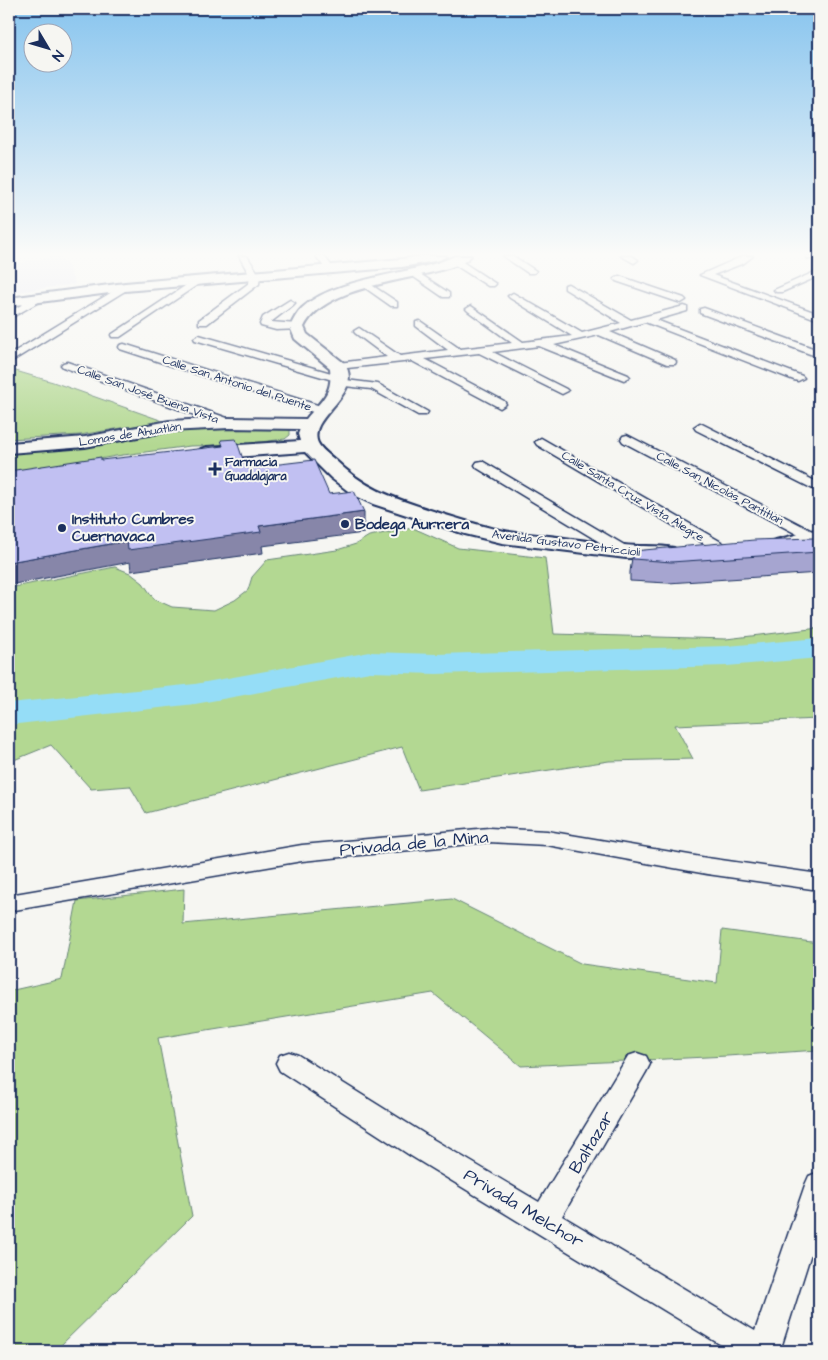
<svg xmlns="http://www.w3.org/2000/svg" width="828" height="1360" font-family="'Architects Daughter',sans-serif">
<style>
.built{fill:#e6e6f2}
.green{fill:#b3d892;stroke:#678478}
.lines{fill:none;stroke-linecap:round;stroke-linejoin:round}
.river{fill:#95ddf7;fill-rule:evenodd}
.street-casing{stroke:#1b2f5e;stroke-width:3}
.secondary-casing{stroke:#1b2f5e;stroke-width:4}
.street{fill:#f6f6f2;fill-rule:evenodd}
.secondary{fill:#f6f6f2;fill-rule:evenodd}
.wall{fill:#a6a5d0;stroke:#1b2f5e}
.shaded-wall{fill:#8786a9;stroke:#1b2f5e}
.building{fill:#c1c0f2;stroke:#1b2f5e}
.poi-dot{fill:#1b2f5e;stroke:#f6f6f2;stroke-width:2}
.labels{text-anchor:middle;stroke-width:4;stroke-linejoin:round;paint-order:stroke}
.far-street-label{font-size:12px;fill:#1b2f5e;stroke:#f6f6f2}
.far-poi-label{font-size:12px;font-weight:bold;fill:#1b2f5e;stroke:#f6f6f2;text-anchor:start}
.poi-label{font-size:15px;font-weight:bold;fill:#1b2f5e;stroke:#f6f6f2;text-anchor:start}
.near-street-label{font-size:18px;fill:#1b2f5e;stroke:#f6f6f2}
</style>
<rect width="100%" height="100%" fill="#f6f6f2"/>
<filter id="ink" filterUnits="userSpaceOnUse"><feTurbulence type="fractalNoise" baseFrequency=".02" numOctaves="2"/><feDisplacementMap in="SourceGraphic" scale="10" xChannelSelector="R" yChannelSelector="G"/><feConvolveMatrix kernelMatrix="1 2 1 2 8 2 1 2 1" color-interpolation-filters="sRGB"/></filter>
<g filter="url(#ink)">
<path class="built" d="M57,256L67,264L75,284L9,293V264Z"/>
<path class="green" d="M9,369L53,382L163,421L80,435L9,439Z
M290,428V435L285,439L236,445L190,446L116,456L9,475V450L53,449L165,431Z
M413,528L458,548L545,558L554,634L726,639L819,628V719L675,725L693,759L609,761L419,790L402,747L146,813L130,786L91,789L51,745L9,762V588L115,567L130,573L143,583L154,599L172,607L214,610L235,600L248,590L252,577L267,560L337,550L356,544L369,536Z
M184,889L183,924L452,899L582,964L717,983L722,930L819,943V1050L727,1056L521,1066L433,993L158,1038L192,1216L55,1351H9V991L62,979L77,901Z"/>
<g class="lines">
<path class="river" d="M819,638V658L727,666L436,674L370,672L195,704L9,725V703L195,684L370,652L436,654L727,646Z"/>
<defs>
<path id="street" d="M239,256H247L260,276L259,284L207,324H199V320L249,283L250,276Z
M316,256H324L331,265L327,268L324,267Z
M503,256H513L536,271L534,273H528Z
M621,256H632L638,260L634,263Z
M743,256H753L744,263L713,275L819,314V320L700,275Z
M806,256H819V261L807,258Z
M455,258L458,259L496,284L494,286H488L452,263L451,261Z
M414,270L449,293V297H443L411,275L409,273Z
M819,270V276L782,292H776L774,290Z
M619,276L684,298L686,300L681,303L678,302L616,281L614,279Z
M197,278L200,279V283L120,337H112L111,335Z
M367,282L397,302V306H391L364,287L362,285Z
M125,284L130,287L128,289L9,363V355Z
M568,284L631,320L684,306L687,307V311L656,320L802,376L804,378L798,381L794,380L645,322L610,332L675,360L676,362L675,364H667L599,335L554,345L628,375L630,377L624,380L539,346L493,352L566,389L568,391L562,394L479,353L425,359L504,401L506,404L500,408L412,361L338,369L332,366L338,363L387,357L355,333L354,331L359,328L400,356L448,350L416,326V322L420,321L460,349L512,343L468,311L466,309L471,306L523,342L572,336L510,298L508,296L513,293L582,333L621,323L565,289V285Z
M39,295L44,298L42,300L9,319V312Z
M290,300L295,303L293,305L271,322L297,324L301,325L302,327L301,329L276,330L261,326L260,324L263,317Z
M704,308L818,350L819,352L814,355L810,354L700,313V309Z
M199,335L345,377L346,380L378,384L428,412L426,415H418L371,389L336,385L334,383L336,381L195,340L194,338Z
M124,344L327,408L329,411L327,414H319L120,349L119,347L120,345Z
M67,362L233,420L235,423L229,427L225,426L63,367L61,365L63,363Z
M700,423L819,483V492L696,430L694,427Z
M627,435L818,534L819,538L813,541L808,540L623,442L621,439L623,436Z
M541,438L730,547L732,550L730,553H720L537,445L535,442Z
M482,461L631,549L633,552L631,555H621L477,468L475,465L477,462Z
M489,828L547,831L707,858L819,874V890L707,874L547,845L489,842L302,861L9,911V895L302,845Z
M289,1052L298,1055L431,1138L539,1202L628,1056L637,1053L646,1056L650,1064L646,1072L562,1216L755,1331L805,1185L809,1176L819,1172V1228L780,1351H731L411,1156L280,1071L276,1063L280,1055Z"/>
<path id="secondary" d="M421,256H446L440,260L402,267L125,291L9,306V298L125,283L402,259Z
M455,256H471C465,263 453,267 444,269C403,282 325,286 304,327L307,334L344,363C366,395 306,416 318,443C321,449 329,455 334,459C365,489 391,497 430,510C453,517 476,525 500,530C516,534 532,534 549,536C574,539 599,543 624,545C641,547 658,545 674,548L677,553L674,558L666,559L626,558L502,543L465,534L373,504L352,494L331,478L305,452L207,459L201,457L198,453L201,449L207,447L300,441L298,434L300,429L229,428L169,431L85,447L9,453V443L85,437L169,421L229,418L306,419C322,399 333,394 330,368L295,339L290,327C293,320 297,313 302,308C336,276 412,276 455,256Z
M819,529V541L775,552L768,550L764,546L768,542Z"/>
</defs>
<use href="#street" class="street-casing"/>
<use href="#secondary" class="secondary-casing"/>
<use href="#street" class="street"/>
<use href="#secondary" class="secondary"/>
</g>
<path class="wall" d="M633,551L819,552V573L668,583L630,581V572Z"/>
<path class="shaded-wall" d="M364,512V533L262,546L263,553L131,571L130,562L9,585V562L127,541L259,526Z"/>
<path class="building" d="M236,439L246,468L314,460L329,494L354,491L364,512L259,526L261,532L128,550L127,541L9,562V471L101,457V460L223,446L221,440Z
M819,536V552L671,562L633,559V551L754,540L813,538Z"/>
</g>
<linearGradient id="sky" x2="0" y2="1"><stop stop-color="#87c4ee"/><stop offset="0.57" stop-color="#fbfbf9"/><stop offset="1" stop-color="#fbfbf9" stop-opacity="0"/></linearGradient>
<rect width="828" height="446" fill="url(#sky)"/>
<g class="poi-dot">
<path d="M212.5 461.5h5v5h5v5h-5v5h-5v-5h-5v-5h5z"/>
<circle cx="345" cy="524" r="5"/>
<circle cx="62" cy="528" r="5"/>
</g>
<g class="labels">
<g class="far-street-label">
<text transform="translate(237 383) rotate(18)" y="4">Calle San Antonio del Puente</text>
<text transform="translate(148 394) rotate(20)" y="4">Calle San José Buena Vista</text>
<text transform="translate(130 434) rotate(-9)" y="4">Lomas de Ahuatlán</text>
<text transform="translate(720 488) rotate(28)" y="4">Calle San Nicolás Pantitlán</text>
<text transform="translate(633 496) rotate(31)" y="4">Calle Santa Cruz Vista Alegre</text>
<text transform="translate(566 543) rotate(7)" y="4">Avenida Gustavo Petriccioli</text>
</g>
<g class="far-poi-label">
<text x="225" y="466">Farmacia<tspan x="225" dy="14">Guadalajara</tspan></text>
</g>
<g class="poi-label">
<text x="72" y="524">Instituto Cumbres<tspan x="72" dy="17">Cuernavaca</tspan></text>
<text x="355" y="529">Bodega Aurrera</text>
</g>
<g class="near-street-label">
<text transform="translate(414 843) rotate(-5)" y="6">Privada de la Mina</text>
<text transform="translate(591 1142) rotate(-59)" y="6">Baltazar</text>
<text transform="translate(524 1208) rotate(31)" y="6">Privada Melchor</text>
</g>
</g>
<rect width="828" height="1360" fill="none" stroke="#f6f6f2" stroke-width="30"/>
<rect x="15" y="15" width="798" height="1330" fill="none" stroke="#1b2f5e" stroke-width="2" filter="url(#ink)"/>
<g transform="translate(48 48) rotate(128)"><circle r="24" fill="#f6f6f2" stroke="#9ea6b7"/>
<path d="M0-4L9 19L0 12L-9 19Z" fill="#1b2f5e"/>
<text y="-8" font-size="14" font-weight="bold" text-anchor="middle" fill="#1b2f5e">N</text>
</g>
</svg>
